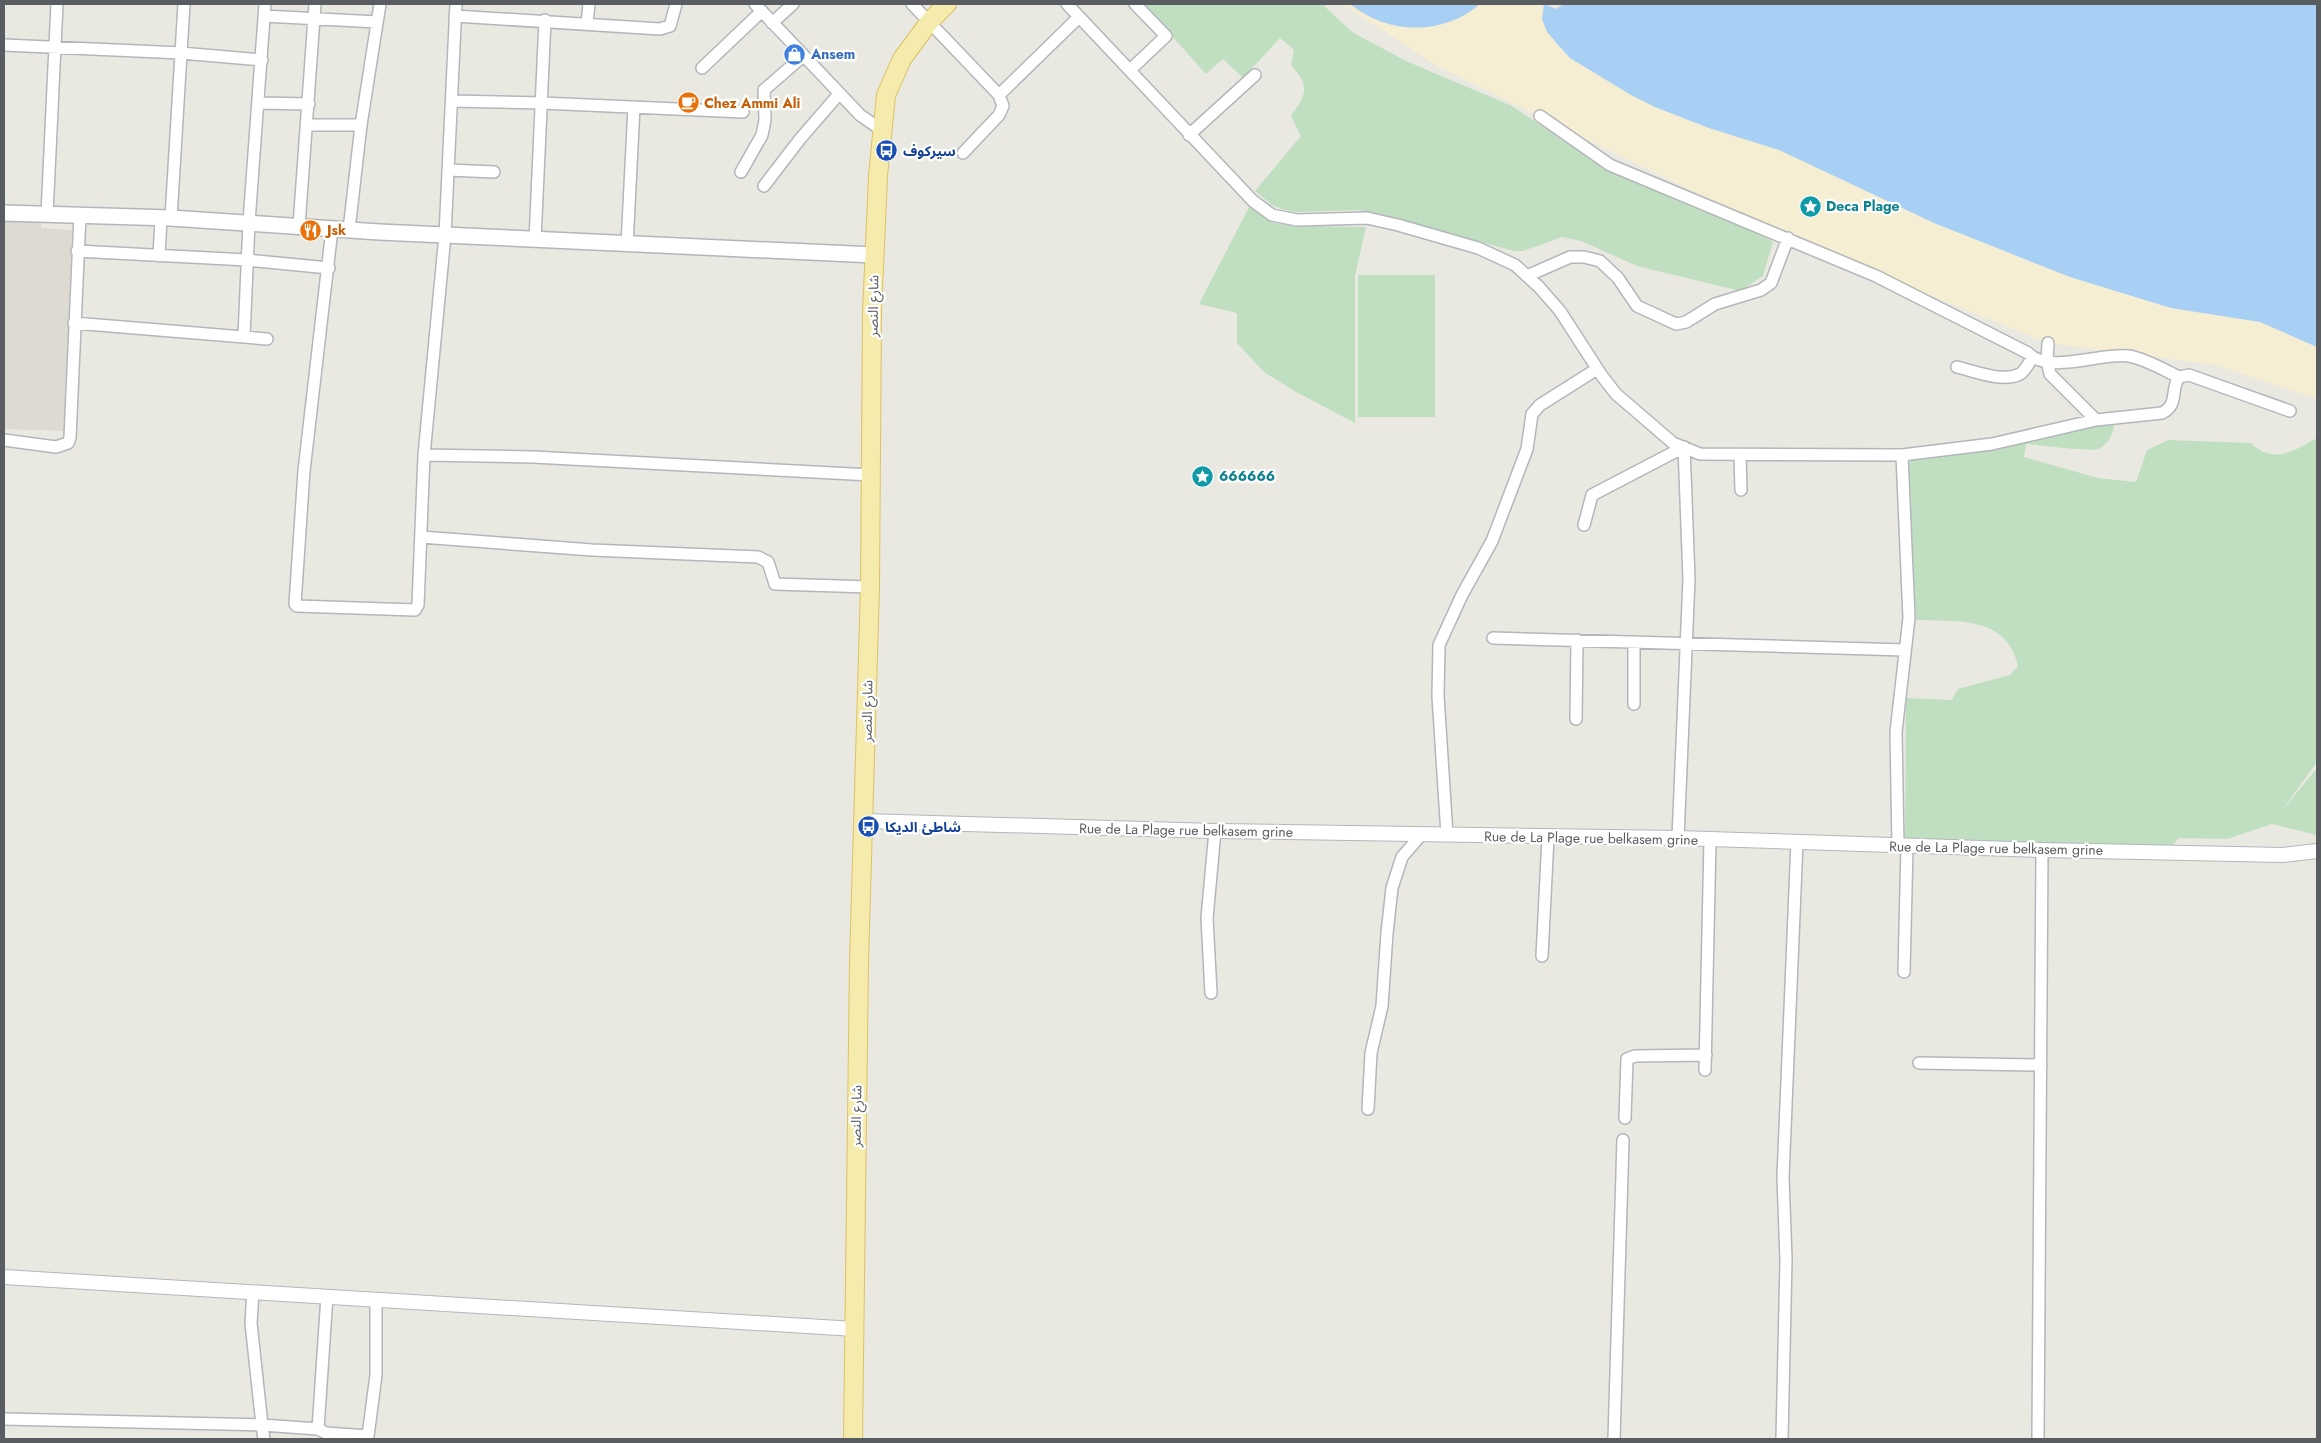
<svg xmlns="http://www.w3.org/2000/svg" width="2321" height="1443" font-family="Jost,'Noto Sans Arabic',sans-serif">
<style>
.education{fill:#dddad2}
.green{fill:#c0dfc1}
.sand{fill:#f5eed2}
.water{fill:#a7d0f4}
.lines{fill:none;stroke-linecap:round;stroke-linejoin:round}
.minor-casing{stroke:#b3b6ba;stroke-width:14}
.tertiary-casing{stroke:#b3b6ba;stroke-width:16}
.secondary-casing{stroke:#b2b5ba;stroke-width:18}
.primary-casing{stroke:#dfc165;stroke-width:20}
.minor{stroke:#fff;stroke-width:11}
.tertiary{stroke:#fff;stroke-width:14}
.secondary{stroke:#fff;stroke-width:15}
.primary{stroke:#f4ebac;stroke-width:18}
.labels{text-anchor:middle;stroke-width:4.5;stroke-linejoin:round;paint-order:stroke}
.shop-label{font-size:14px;font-weight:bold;fill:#366cbe;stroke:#fff;text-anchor:start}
.food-label{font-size:14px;font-weight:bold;fill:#c56008;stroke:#fff;text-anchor:start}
.transit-label{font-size:14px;font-weight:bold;fill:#164399;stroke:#fff;text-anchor:start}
.culture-label{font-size:14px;font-weight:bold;fill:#0d838f;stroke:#fff;text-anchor:start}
.street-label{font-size:14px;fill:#595c60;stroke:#fff}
</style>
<rect width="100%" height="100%" fill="#eae9e1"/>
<path class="education" d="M5,221L41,222V228L72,230L64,431L4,429Z"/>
<path class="green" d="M1143,4H1322L1352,32L1406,61L1512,106L1589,158L1745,225L1773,242L1763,276L1740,291L1637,266L1581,241L1562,237L1523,251H1514L1360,210L1296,212L1282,209L1272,205L1255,191L1301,136L1291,116C1307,93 1310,87 1291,65L1294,50L1280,38L1243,78L1223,59L1206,74Z
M1249,207L1274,223L1296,226L1366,227L1355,276V423L1296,392L1264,372L1237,343V313L1199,304Z
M1358,275H1435V417H1358Z
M2096,424H2114C2114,434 2108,445 2098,449C2089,452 2039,445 2026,444L2024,457L2098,478L2136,482L2147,450L2168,440L2251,443C2274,465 2293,451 2317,438V762L2280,813L2317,768V835L2272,824L2227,839L2179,838L2169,849L1905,839L1906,698L1952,700L1958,689L2010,675L2018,666C2007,615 1957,622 1916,620L1908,465L1910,461L1924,455Z"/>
<path class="sand" d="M1342,4H1350L1356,8L1469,13L1480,4H1544L1543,11L1555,43L1570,58L1655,107L1709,128L1779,150L2020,258L2070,277L2171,308L2260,322L2317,347V399L2216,365L2048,343L1788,238L1437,66Z"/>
<path class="water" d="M1350,4H1480C1443,36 1388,35 1350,4Z
M1544,4L1556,9L1564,4H2317V347L2260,322L2171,308L2070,277L1934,223L1779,150L1709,128L1655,107L1631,95L1570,58L1547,32L1542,19Z"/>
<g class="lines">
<defs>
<path id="minor" d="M755,4L860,115L883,131
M912,4L999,95L1079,17
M1067,4L1253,201L1272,215L1297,220L1367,218L1398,225L1478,248L1515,265L1539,287L1560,311L1602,376L1616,394L1673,443L1700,454L1902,455L1909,618L1896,732L1898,846
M264,16L377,22
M455,16L660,29L670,26L676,4
M587,23L589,4
M772,23L793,4
M4,45L181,53L262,60
M702,68L762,11
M1130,70L1166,36L1135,4
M452,101L542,103L743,112
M259,103L309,104
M1540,116L1610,165L1876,276L2028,353C2049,375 2102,352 2129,356C2146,359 2164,370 2179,377
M307,125H361
M1189,135L1255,75
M963,153L999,115L1003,106L999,95
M449,170L494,172
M741,172L762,135L765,120L764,90L803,56
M764,186L800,139L839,94
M47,214L57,4
M171,218L184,4
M299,226L315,4
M332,229L304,471L295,604L297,606L415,610L418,605L424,455L445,235L456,4
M349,230L361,125L380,4
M535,240L545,20
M627,245L634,107
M77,251L247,260L329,268
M159,256L161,218
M1527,276L1570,257H1584L1600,261L1618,278L1637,306L1676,324L1686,322L1715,304L1761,290L1771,283L1788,238
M74,323L267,339
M244,337L249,222L265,4
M2048,343L2047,361L2050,374L2096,420
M1957,367C1974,371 2002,383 2020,374C2025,371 2029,363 2032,358
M4,440L56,447L68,443L70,438L80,215
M424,455L533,457L871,475
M1740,455L1741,490
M1902,455L1992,444L2096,420L2162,413C2179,405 2170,390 2179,377L2189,375L2290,411
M1584,525L1592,495L1684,447L1689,579L1678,838
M421,537L592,550L758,557L768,562L775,584L870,587
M1493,638L1905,650
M1634,642V704
M1576,719L1577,640
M1447,835L1438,696L1439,645L1462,595L1492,541L1527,449L1532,414L1540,405L1597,369
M1542,956L1548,837
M1904,972L1907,846
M1211,993L1207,918L1215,831
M1919,1063L2041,1065
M1705,1070L1710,840
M1368,1109L1371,1053L1382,1006L1387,933L1392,888L1402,857L1421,835
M1625,1118L1627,1059L1635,1056L1706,1055
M4,1419L262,1425L251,1323L253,1292
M318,1429L327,1296
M264,1439L262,1425L318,1429L326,1433L368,1436L376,1375V1300
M1614,1439L1623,1140
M1782,1439L1786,1260L1783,1177L1797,842
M2038,1439L2042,850"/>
<path id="tertiary" d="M864,821L1215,831L1678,838L2042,850L2283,855L2317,851
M4,1277L855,1329"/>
<path id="secondary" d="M4,213L171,218L379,232L874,255"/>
<path id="primary" d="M853,1439L859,962L870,587L872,312L878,176L886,95L902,59L930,21L947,4"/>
</defs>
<use href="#minor" class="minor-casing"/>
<use href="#tertiary" class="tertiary-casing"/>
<use href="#secondary" class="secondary-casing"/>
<use href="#primary" class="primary-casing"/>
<use href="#minor" class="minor"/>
<use href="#tertiary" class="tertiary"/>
<use href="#secondary" class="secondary"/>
<use href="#primary" class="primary"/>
</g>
<defs>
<symbol id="shop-disc" viewBox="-11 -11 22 22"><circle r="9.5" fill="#3f7fe0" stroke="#fff"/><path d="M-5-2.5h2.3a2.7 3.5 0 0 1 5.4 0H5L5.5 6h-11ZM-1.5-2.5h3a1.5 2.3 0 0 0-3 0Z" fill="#fff"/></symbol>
<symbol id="cafe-disc" viewBox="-11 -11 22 22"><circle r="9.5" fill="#e8710a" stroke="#fff"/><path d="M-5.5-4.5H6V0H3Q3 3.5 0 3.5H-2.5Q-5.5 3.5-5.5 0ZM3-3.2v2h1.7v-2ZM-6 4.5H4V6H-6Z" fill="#fff"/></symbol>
<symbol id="bus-disc" viewBox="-11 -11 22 22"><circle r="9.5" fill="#1a4fb4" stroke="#fff"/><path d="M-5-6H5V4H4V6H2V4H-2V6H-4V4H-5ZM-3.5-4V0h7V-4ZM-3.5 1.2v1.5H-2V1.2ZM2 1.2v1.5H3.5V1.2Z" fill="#fff"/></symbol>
<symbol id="sight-disc" viewBox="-11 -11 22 22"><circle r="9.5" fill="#0f9aa8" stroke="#fff"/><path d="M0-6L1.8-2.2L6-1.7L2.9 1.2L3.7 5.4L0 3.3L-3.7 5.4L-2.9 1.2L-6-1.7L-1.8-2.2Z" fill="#fff"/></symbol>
<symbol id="restaurant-disc" viewBox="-11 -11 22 22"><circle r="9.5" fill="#e8710a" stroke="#fff"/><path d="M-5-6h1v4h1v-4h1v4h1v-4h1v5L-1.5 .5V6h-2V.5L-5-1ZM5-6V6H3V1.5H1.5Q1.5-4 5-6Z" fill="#fff"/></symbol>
</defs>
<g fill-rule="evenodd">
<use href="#shop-disc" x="782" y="42" width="25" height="25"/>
<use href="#cafe-disc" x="676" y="90" width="25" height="25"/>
<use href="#bus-disc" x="874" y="138" width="25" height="25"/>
<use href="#sight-disc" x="1798" y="194" width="25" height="25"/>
<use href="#restaurant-disc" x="298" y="218" width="25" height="25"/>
<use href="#sight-disc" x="1190" y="464" width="25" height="25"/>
<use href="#bus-disc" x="856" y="814" width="25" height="25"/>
</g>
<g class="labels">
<g class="shop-label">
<text x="811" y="59">Ansem</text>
</g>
<g class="food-label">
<text x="704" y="108">Chez Ammi Ali</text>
<text x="327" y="235">Jsk</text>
</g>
<g class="transit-label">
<text x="903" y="156">سيركوف</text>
<text x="885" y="832">شاطئ الديكا</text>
</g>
<g class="culture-label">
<text x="1826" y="211">Deca Plage</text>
<text x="1219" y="481">666666</text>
</g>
<g class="street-label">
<text transform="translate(873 306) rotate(-89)" y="5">شارع النصر</text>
<text transform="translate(867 711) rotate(-89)" y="5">شارع النصر</text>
<text transform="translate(1186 830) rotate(1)" y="5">Rue de La Plage rue belkasem grine</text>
<text transform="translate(1591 838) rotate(1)" y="5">Rue de La Plage rue belkasem grine</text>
<text transform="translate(1996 848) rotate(1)" y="5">Rue de La Plage rue belkasem grine</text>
<text transform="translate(856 1116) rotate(-89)" y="5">شارع النصر</text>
</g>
</g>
<rect width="2321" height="1443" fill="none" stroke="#595c60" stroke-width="10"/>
</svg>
